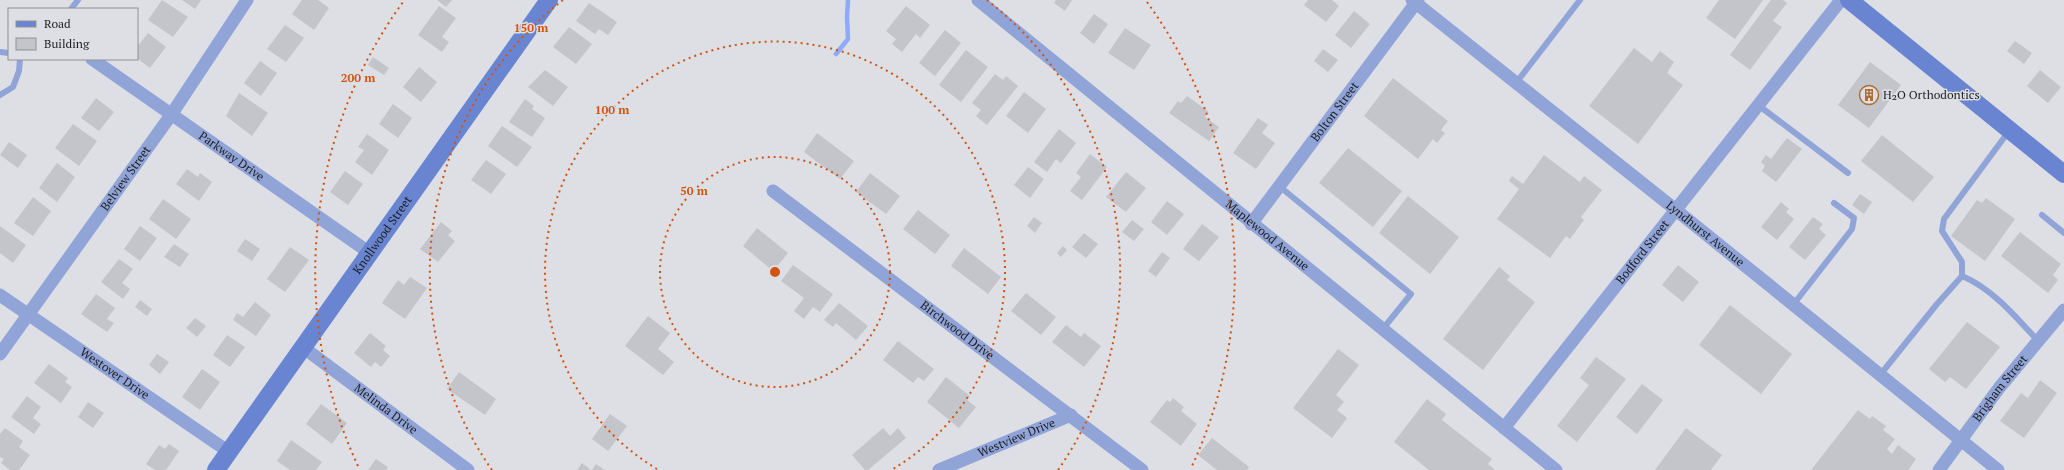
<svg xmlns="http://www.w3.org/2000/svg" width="2064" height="470" font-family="'PT Serif',serif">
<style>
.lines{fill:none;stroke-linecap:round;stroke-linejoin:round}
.stream{stroke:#8eaaf8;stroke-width:4.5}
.building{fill:#c3c5ca}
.lane{stroke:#90a4d8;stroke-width:6}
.street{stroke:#90a4d8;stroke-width:13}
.secondary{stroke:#6985d2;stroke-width:18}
.ring{fill:none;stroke:#d4530e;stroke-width:2;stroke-dasharray:2 4}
.labels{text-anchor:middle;stroke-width:3;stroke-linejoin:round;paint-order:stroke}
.poi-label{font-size:12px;fill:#1d1e1f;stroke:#dddfe4;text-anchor:start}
.street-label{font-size:12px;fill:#1d1e1f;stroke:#dddfe4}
.centre{fill:#d4530e;stroke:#dddfe4;stroke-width:2}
.ring-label{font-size:12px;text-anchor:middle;font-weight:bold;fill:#d4530e;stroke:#dddfe4;stroke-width:3;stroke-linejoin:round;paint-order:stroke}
</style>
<rect width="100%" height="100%" fill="#dddfe4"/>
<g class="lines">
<path class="stream" d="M836,54L848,39L847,17L848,0"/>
</g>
<path class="building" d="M162,0L188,17L173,37L148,20Z
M182,0H201L195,9Z
M302,0H318L329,8L314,30L292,14Z
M437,0H452L446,7Z
M1056,0H1072L1065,11L1054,3Z
M1308,0H1332L1339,6L1326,22L1304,5Z
M1719,0H1763L1735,39L1706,18Z
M1771,0H1783L1787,3L1773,21L1782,27L1750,70L1730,55Z
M589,3L617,22L608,35L599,29L595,34L576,21Z
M439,6L456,18L442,37L449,42L442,52L418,35Z
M906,6L930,25L920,38L916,34L902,52L892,44L896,39L886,31Z
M1354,11L1370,24L1351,48L1335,35Z
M1094,14L1108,24L1094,44L1080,33Z
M285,25L304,38L286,62L267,49Z
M569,27L592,44L576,64L553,47Z
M1125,28L1151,45L1134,70L1108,53Z
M945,30L961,43L935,76L919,63Z
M148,33L166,47L150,68L137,58V47Z
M2015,41L2032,53L2024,64L2007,51Z
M1634,48L1652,62L1660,51L1674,62L1667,73L1683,85L1638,144L1589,106Z
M1323,49L1338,60L1328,72L1314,61Z
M966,50L988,67L961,102L939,85Z
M373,57L389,68L384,75L368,65Z
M260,61L277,73L261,96L244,83Z
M1870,62L1901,85L1869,128L1838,105Z
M419,67L437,82L421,102L403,87Z
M545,70L568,87L553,106L528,87Z
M2040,70L2061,87L2048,103L2027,86Z
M995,74L1003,80L1006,76L1018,86L987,125L976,116L981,110L972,103Z
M1393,78L1448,121L1441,130L1445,133L1437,143L1433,139L1418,159L1364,116Z
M1024,92L1046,109L1028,133L1006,116Z
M239,93L268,113L252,136L226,116Z
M1187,96L1209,112L1205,117L1219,127L1209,141L1169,113L1178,101L1181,103Z
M96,98L114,112L99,131L81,118Z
M525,99L534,106L532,109L545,118L532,137L509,122Z
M393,104L412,118L398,138L379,124Z
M1258,118L1268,125L1262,133L1275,143L1256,169L1233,153Z
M73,124L97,141L79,166L55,148Z
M502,126L532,147L517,167L488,146Z
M1059,129L1076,143L1061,163L1056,159L1047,172L1034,162Z
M817,133L854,161L840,179L804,152Z
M367,134L389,150L372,175L355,162L364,150L358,147Z
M1882,135L1934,177L1913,202L1861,161Z
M1787,138L1802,149L1776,182L1762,171L1765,166L1761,162L1766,155L1771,159Z
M9,142L27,155L18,168L0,155Z
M1348,148L1402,191L1373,227L1319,183Z
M1090,154L1107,167L1082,200L1070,191L1081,177L1076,173Z
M1544,155L1580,182L1584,176L1602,190L1581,217L1584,220L1570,239L1566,236L1550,258L1497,219L1519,189L1509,181L1512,176L1523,184Z
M486,160L506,174L491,194L471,180Z
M57,163L75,177L57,202L39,188Z
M1028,167L1044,179L1030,198L1014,185Z
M187,169L198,177L200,173L212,182L199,201L176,184Z
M345,171L363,184L348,205L330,192Z
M1126,172L1146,188L1126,212L1106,197Z
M870,173L900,196L886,214L856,192Z
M1860,194L1872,202L1864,214L1852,205Z
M1408,196L1459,237L1430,274L1379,233Z
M33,197L51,211L33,236L14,223Z
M1986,198L2015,219L1985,261L1951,236L1977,200L1982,203Z
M163,199L191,219L176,239L149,219Z
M1167,201L1184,214L1167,235L1151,222Z
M1781,202L1789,209L1786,212L1794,219L1777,240L1761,227Z
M918,210L950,235L935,254L903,229Z
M1034,217L1042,223L1035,233L1027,226Z
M1813,217L1823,224L1819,229L1826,235L1805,260L1789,247Z
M1132,220L1144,229L1134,241L1122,232Z
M441,222L452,231L448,235L455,241L438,262L420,249Z
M1202,224L1219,237L1199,261L1183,249Z
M0,226L26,245L13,263L0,253Z
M140,226L157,238L140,261L124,249Z
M757,228L788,253L773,271L743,246Z
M2020,232L2061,264L2053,275L2058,280L2048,293L2001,256Z
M1084,233L1098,244L1086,258L1072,247Z
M245,239L260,249L252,261L237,251Z
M174,244L189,254L180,267L164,257Z
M1063,246L1067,250L1061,257L1057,253Z
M290,247L309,260L285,292L267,279Z
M964,248L1001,277L988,294L951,266Z
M1162,252L1170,258L1156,277L1148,271Z
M119,259L133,269L122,283L130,289L123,299L101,282Z
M793,265L833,294L820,312L813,307L804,319L794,311L804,298L781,281Z
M1678,265L1699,282L1683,302L1662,285Z
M1499,267L1510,276L1507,280L1535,302L1483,370L1443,339Z
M410,277L427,288L405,319L382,303L398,280L404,285Z
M1026,293L1056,317L1041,335L1011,311Z
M96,294L115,308L107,319L114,323L107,332L81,314Z
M140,300L152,309L147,316L135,307Z
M255,302L271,315L256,336L233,320L237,313L243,317Z
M839,303L868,326L856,340L836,323L833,327L824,320Z
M1730,305L1792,354L1761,394L1699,345Z
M648,316L670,333L658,349L674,362L663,375L625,346Z
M195,318L206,326L197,337L186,328Z
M1967,322L2000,347L1966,389L1950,377L1945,382L1929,369Z
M1066,325L1081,337L1084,333L1101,346L1084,367L1052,342Z
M370,333L386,346L383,350L390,356L381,367L375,362L371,367L354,353Z
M227,335L245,347L230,367L213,355Z
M898,341L934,369L924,381L918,377L913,383L883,360Z
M1338,349L1359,365L1336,395L1344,402L1337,410L1347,418L1332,438L1293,408Z
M157,354L169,362L160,374L149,365Z
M1596,357L1626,379L1577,442L1557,426L1589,385L1580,378Z
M49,364L68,378L65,382L72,387L61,403L34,383Z
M202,369L220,382L200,410L182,397Z
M459,372L496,399L485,415L447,389Z
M946,377L970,396L967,400L976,407L959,428L927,402Z
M2040,380L2057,393L2024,438L2000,421L2021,393L2028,398Z
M1642,384L1663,400L1637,434L1616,417Z
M27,396L41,407L33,418L41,424L34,434L11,417Z
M1173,398L1184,407L1181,411L1197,424L1181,446L1150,422L1167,400L1170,402Z
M1427,399L1446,414L1442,420L1492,459L1488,464L1495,470H1429L1394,442Z
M88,402L104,413L93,428L78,417Z
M321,404L347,423L332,444L306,424Z
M1858,410L1870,419L1872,416L1886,426L1883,430L1895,439L1887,449L1892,454L1898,445L1916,459L1909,469L1910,470H1811Z
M610,414L627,426L608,451L592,439Z
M5,428L23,441L19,447L30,455L19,470H10L1,463L4,459L0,457V434Z
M883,428L890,436L898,428L906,438L868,470H865L852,455Z
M1686,428L1722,455L1711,470H1655Z
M1212,438L1249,467L1247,470H1217L1198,455Z
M291,440L322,462L316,470H290L277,461Z
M169,444L179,451L166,470H155L146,464L159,445L165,449Z
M376,459L388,467L386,470H368Z
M582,463L591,470H577Z
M596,464L605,470H592Z"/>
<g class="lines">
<path class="lane" d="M71,9L78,0
M0,52L9,53
M1516,83L1580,0
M0,95L13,87L19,71L20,59
M1758,105L1848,173
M1279,186L1411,294L1382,330
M2042,215L2064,233
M1962,276V262L1942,231L1944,219L2009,131
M1793,305L1852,229L1854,218L1834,203
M1880,375L1937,304L1962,276C1993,289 2016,317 2038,341"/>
<g class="street">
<path id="s1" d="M978,0L1556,470"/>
<path id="s2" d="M1412,0L1676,210L1998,470"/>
<path id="s3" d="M92,59L370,253"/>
<path id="s4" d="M773,191L1142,470"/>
<path id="s5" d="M1251,224L1418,0"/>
<path id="s6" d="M0,295L229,452"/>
<path id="s7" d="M304,348L468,470"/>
<path id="s8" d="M0,354L171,115L247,0"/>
<path id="s9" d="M1504,428L1841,0"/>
<path id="s10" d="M939,470L1071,415"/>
<path id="s11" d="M1939,470L1999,388L2064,310"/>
</g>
<g class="secondary">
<path d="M1849,0L2064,174"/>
<path id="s12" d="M216,470L549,0"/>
</g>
</g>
<g class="ring">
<circle cx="775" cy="272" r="115"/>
<path d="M657 469A230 230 0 1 1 893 469"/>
<path d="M492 470A345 345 0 0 1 563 0M987 0A345 345 0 0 1 1058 470"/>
<path d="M358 466A460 460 0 0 1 403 2M1147 2A460 460 0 0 1 1192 466"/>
</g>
<defs>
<symbol id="building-ring" viewBox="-11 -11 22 22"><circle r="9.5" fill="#dddfe4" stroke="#af6e38" stroke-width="1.5"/><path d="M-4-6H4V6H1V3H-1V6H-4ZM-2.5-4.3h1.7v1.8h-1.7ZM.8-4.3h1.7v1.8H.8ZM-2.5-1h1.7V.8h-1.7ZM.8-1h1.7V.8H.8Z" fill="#af6e38"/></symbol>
</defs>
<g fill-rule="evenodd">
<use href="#building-ring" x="1858" y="84" width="22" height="22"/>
</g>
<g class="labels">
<g class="poi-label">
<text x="1883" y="99">H₂O Orthodontics</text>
</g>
<g class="street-label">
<text dy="4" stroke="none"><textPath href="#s5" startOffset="140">Bolton Street</textPath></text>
<text dy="4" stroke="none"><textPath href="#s3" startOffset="170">Parkway Drive</textPath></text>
<text dy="4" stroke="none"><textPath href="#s8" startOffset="216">Belview Street</textPath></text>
<text dy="4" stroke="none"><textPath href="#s2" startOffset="375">Lyndhurst Avenue</textPath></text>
<text dy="4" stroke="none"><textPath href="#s12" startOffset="288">Knollwood Street</textPath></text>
<text dy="4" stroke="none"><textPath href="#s1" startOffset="373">Maplewood Avenue</textPath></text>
<text dy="4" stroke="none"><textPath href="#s9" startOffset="224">Bodford Street</textPath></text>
<text dy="4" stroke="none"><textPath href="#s4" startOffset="231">Birchwood Drive</textPath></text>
<text dy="4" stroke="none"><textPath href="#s6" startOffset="139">Westover Drive</textPath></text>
<text dy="4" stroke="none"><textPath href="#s11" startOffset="102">Brigham Street</textPath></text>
<text dy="4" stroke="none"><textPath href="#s7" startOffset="102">Melinda Drive</textPath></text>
<text dy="4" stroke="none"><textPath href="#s10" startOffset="84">Westview Drive</textPath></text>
</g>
</g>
<circle cx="775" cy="272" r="6" class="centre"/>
<g class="ring-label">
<text x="531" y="32">150 m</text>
<text x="358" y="82">200 m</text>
<text x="612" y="114">100 m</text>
<text x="694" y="195">50 m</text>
</g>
<rect x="8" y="8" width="130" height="52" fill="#dddfe4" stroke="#909295"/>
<rect x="16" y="21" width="20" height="6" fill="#6985d2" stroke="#909295"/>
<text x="44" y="28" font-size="12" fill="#1d1e1f">Road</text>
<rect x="16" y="38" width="20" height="12" fill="#c3c5ca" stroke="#909295"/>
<text x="44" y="48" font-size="12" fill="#1d1e1f">Building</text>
</svg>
